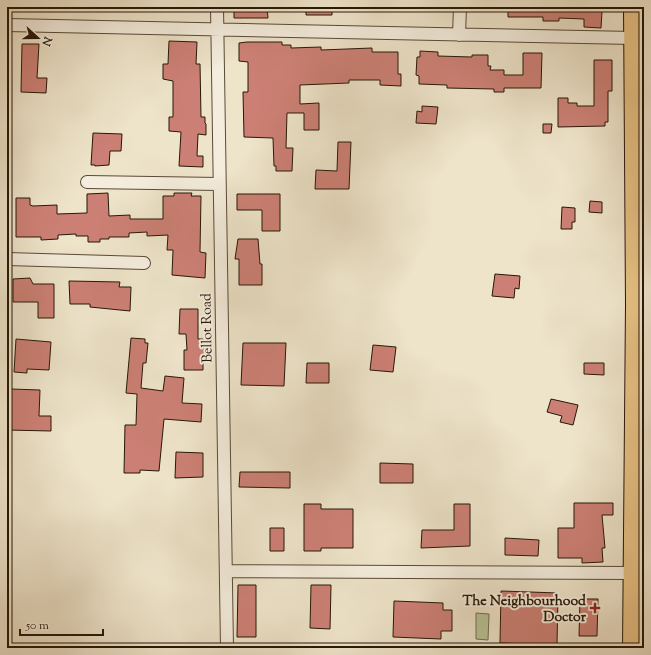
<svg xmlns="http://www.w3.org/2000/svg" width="651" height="655" font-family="'Sorts Mill Goudy',serif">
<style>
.green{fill:#b8c497;stroke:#706e4f}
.building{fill:#cc8075;stroke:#271707}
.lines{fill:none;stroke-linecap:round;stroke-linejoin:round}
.minor-casing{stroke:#594a38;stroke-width:14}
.major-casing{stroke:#271707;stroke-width:18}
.minor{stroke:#f4eddd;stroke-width:12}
.major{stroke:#e7c285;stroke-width:16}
.poi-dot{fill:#8f2418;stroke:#f4eddd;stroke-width:1.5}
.labels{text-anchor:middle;stroke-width:4;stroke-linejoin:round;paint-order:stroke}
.street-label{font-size:14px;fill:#271707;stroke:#f4eddd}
.poi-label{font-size:14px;font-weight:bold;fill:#271707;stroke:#f4eddd;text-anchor:end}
</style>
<rect width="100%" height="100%" fill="#eee4ca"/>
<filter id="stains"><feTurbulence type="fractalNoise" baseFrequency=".005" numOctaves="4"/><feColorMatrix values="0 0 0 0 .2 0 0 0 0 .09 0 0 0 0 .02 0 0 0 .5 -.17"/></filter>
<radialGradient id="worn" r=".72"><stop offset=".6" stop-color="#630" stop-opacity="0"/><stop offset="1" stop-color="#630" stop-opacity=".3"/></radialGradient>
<path class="green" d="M476,613L489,614L488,640L476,639Z"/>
<path class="building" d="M234,7H267L268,18H234Z
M306,7H332V15H306Z
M508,7H586V11H602L601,28L584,27V19L559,18V21H543V17H508Z
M169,41L197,42L196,64H200L201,117H205V123L206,124V135L198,134L197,156H203V167L179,166L181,132L169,131V117H173V81L163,79V64H168Z
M247,42H282V45H291V48L321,47V50L372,48V52H398V74H401V86L380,85V80H349V83L300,85V104L319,103V130H304V113H287L286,148H293L292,171H276V166H274L273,138L244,137L243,92H248V62L239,61V43Z
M22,44H39L37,78H47L46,93L21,92Z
M420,51L438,52V56L472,57V55H488V66H491L490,70H504V75H523V53H542L541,88H504V92H494V89L447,88V85L419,84V76L416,75L417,57H420Z
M594,60H612V91H608V122H605V126L558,127V98H568V103H577V106H594Z
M422,106L438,107L436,124L416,123L417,111L422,112Z
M543,124H552L551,133H543Z
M93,133L122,134L121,151H110L109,165L95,166V165H91Z
M338,142H351L349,189H315L316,170L337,171Z
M108,193L109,216L130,215V219H163V196H174V193H192L191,196H201L200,252L206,253L205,278L172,275L173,250H167L168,235L147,236V232L129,233V237H109V239H100V242H88V236H76V234L58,235V239L41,240V237H16V198H30V205L33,206L57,205V214L87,213V194Z
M237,194H280V231H262V210H237Z
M590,201L602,202V213L589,212Z
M562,207L575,208V222H572V229H561Z
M238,239H258L260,264H262V285H239V259H235Z
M495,274L520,276L519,289L515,288L514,298L492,296Z
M30,278L33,284H54V318H38V302H13V279Z
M69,281L120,282L119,287H131L130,311L90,307V304H70Z
M180,309H198V339H203V347H205L206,361H203V370H184V350H187L186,334H179Z
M131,338L145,339V343H148L146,363H143L141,388L163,391L165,376L184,378L182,403L202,404L201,422L164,419L159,471L140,470V473H124L125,425H136L137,394L126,393Z
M16,339L51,342L49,370L27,369V373L14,372Z
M243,343H286L284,386L241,385Z
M373,345L396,347L393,372L370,370Z
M307,363H329V383H306Z
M584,363H604V375L584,374Z
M11,389L40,390L39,416H51V431L7,430V416H10Z
M551,399L578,405L573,425L560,422L562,416L547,412Z
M176,452L203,453V477L175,478Z
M380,463L413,464V483H380Z
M240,472H290V488L239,487Z
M574,503H613V515H602L605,548H602L603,562L582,563V558H558V528H574Z
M304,504H321V509H353V548H321V551H304Z
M454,504H470V546L421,548L422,530H454Z
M270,528H284V551H270Z
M505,538L539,540L538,556L505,555Z
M238,585H256V637H237Z
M311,585H331L330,629L310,628Z
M501,591L558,593L557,645L500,643Z
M580,599H598L597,636H579Z
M394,601L443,603V610H452V631H441V639L393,637Z"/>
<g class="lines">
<defs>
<path id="minor" d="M217,7L227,648
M7,25L633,38
M459,35L460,7
M87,182L219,184
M7,259L144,263
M226,571L632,573"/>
<path id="major" d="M631,648L634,304L632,7"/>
</defs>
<use href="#minor" class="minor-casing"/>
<use href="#major" class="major-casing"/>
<use href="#minor" class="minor"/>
<use href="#major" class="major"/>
</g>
<path class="poi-dot" d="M593 602h4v4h4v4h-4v4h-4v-4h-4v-4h4z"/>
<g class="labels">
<g class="street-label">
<text transform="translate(206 328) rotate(-91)" y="5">Bellot Road</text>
</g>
<g class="poi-label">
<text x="586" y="605">The Neighbourhood<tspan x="586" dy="16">Doctor</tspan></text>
</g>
</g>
<rect width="651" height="655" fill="none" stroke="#eee4ca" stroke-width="24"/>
<rect x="8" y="8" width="635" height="639" fill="none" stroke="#271707" stroke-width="2"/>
<rect x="12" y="12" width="627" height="631" fill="none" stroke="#271707"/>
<g transform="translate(38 38) rotate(111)" stroke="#f4eddd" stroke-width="3" paint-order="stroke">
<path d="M0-3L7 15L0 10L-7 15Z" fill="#271707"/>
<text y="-6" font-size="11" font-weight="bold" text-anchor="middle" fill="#271707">N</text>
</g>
<path d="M20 629v6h83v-6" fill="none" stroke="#271707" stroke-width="2"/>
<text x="26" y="629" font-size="12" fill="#271707" stroke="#f4eddd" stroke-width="3" paint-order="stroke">50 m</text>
<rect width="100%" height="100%" filter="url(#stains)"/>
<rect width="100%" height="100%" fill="url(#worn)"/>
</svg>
